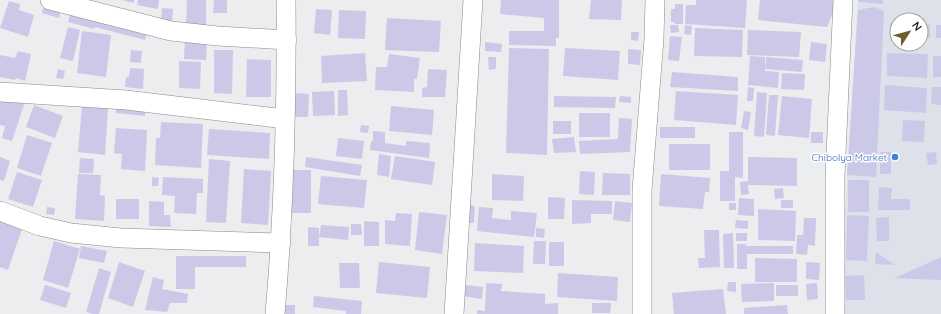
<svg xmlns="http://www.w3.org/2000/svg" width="941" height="314" font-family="Quicksand,sans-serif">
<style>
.built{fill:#dde2ea;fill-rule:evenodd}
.building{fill:#cbc9e7}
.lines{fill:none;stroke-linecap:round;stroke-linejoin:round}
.minor-casing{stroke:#88898a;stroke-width:20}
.minor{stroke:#fff;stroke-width:19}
.shop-dot{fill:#3f7fe0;stroke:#fff;stroke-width:1.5}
.labels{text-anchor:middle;stroke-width:3;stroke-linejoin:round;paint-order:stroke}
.shop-label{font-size:10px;fill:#366cbe;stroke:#fff;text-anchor:end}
</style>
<rect width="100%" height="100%" fill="#ecedef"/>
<path class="built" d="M858,0H941V314H844V227ZM897,20H921V44H897Z"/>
<path class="building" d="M121,0H134V3Z
M138,0H159L158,9L137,5Z
M187,0H206V25H186Z
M214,0H227V13H213Z
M501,0H559V38H556V46L509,45V31H544V18L500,14Z
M591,0H622L621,20L589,19Z
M696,0H747L745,28L685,24L686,5H696Z
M760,0H838L827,27L758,20Z
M858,0H883V4L858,2Z
M9,1L20,4L19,10L34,15L28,37L0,28Z
M44,4L61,8L59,18L42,13Z
M675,4H683V24H675L674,22H671V9H675Z
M874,7L884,11L876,177L847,175L858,10Z
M72,8L148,27L145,40L95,27L94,29L68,22Z
M162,8L173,9L172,23L161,22Z
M316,9L332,10L330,35L314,33Z
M339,10L366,11L365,39L338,38Z
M387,18L441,21L439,52L385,50Z
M890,23H897V37L890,36Z
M921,24L930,25V38H921Z
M670,25H678L679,32L671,33Z
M685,25L692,26L691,35L684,34Z
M936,25H941V38H936Z
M68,27L80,30L73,61L60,58Z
M695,28L743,30L742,57L694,56Z
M748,30L801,32L799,57L747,55Z
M82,31L111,35L106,77L77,73Z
M631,32H639L638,41L631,40Z
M670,36L682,37L679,61L668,60Z
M185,39L207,40L206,60L184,59Z
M485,42L502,44L501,52L485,51Z
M811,42L827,44L825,62L809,60Z
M509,48L549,49L547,155L506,153Z
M565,48L620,51L618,80L563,76Z
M628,49L641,50L640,65L628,64Z
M131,50L142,51L141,63L130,62Z
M214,50H233L232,94L214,93Z
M18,51L31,54L25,81L16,78L15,80L0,77V55L15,58Z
M365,53L367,81L322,83L321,56Z
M887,53L928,54L927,78L887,76Z
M389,54L420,58L417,79H414V92L375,90L376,67H387Z
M750,56L765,57V71L779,72L778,88L748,85Z
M933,56H941V77H933Z
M488,57H496V69L489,70Z
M766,57L803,60L802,72L765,69Z
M247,59L271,60V97H246Z
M179,61L201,62L200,89L179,88Z
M130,68L144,69L143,89L125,87L126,77H129Z
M58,69L65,71L63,79L56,78Z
M428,69L447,70L445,97H422V88L427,87Z
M672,72L738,77V91L670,87Z
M782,73L805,74L804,90L781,89Z
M885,85L927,88L926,113L884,110Z
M748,87L754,88L753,101H747Z
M932,87H941V105L931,104Z
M338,90H347L348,115L338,116Z
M334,91L335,115L313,116L312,92Z
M676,91L738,95L736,125L674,120Z
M757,92L767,93L764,137L754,136Z
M295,93L309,94L308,117H294Z
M2,94L25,102L12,141L2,138L5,126L0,125V102Z
M769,95H778L775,136L766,135Z
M554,96L616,97L615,108L554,107Z
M620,96L631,97V103L619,102Z
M782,96L812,99L809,138L778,135Z
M117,104L145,107V116L116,113Z
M34,105L63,116L55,138L26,127Z
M82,106L108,108L105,155L78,152Z
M391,106L434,110L432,135L389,131Z
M744,111L751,112L748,130L741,128Z
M579,113H610V137H579Z
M619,118L632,119L630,152L580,154L579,141L618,139Z
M903,120L925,121L924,142L902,141Z
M553,121H571V134H553Z
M161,122L203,124L201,168L155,165L156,138H160Z
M361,125L369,126L368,133L360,132Z
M660,127H695V138H660Z
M116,128L147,130L145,171L121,169L122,154L114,153Z
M209,129L270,133L269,159L207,155Z
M373,131L385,132V143L406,146V141L430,143L429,158L370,150L371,141H373Z
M729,132H743V178L735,177V201H720V171H729Z
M811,132H823V143H811Z
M27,135L52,143L41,176L17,168Z
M574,137L576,152L554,153L552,139Z
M338,138L364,141L362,159L336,156Z
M669,144H710V170H669Z
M880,152H891V174H880Z
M936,152L937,164L928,165L926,153Z
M379,154L391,156L389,177L377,175Z
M395,156L435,162L432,185L391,179Z
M0,157L10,161L4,181L0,180Z
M306,157L362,165L360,176L305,167Z
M748,157L797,158V186L748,185L749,194L741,195L740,182L748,181Z
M80,158L94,159L93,173H79Z
M209,159L230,161L226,223L206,222Z
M244,169L271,171L268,225L241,223Z
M291,170H311V213H291Z
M580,171L595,172L594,195L579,194Z
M17,172L42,180L33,207L8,199Z
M603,173L630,174V195H602Z
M78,174L101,175L100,195L105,196L104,221L75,219Z
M492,174L524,176L523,201L492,200Z
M661,174L710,178L709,192H705L703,209L659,206Z
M321,176L367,180L364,208L318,204Z
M152,177L159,178L158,186H152Z
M163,177L203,179V193H197L196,214L174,213L175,196L162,195Z
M848,180H869V212H848Z
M879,187L892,188L891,199H910V210H878Z
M783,188L784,198L775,199L774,189Z
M548,197L565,198L564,219H548Z
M739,198L754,199V216L738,215Z
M116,199H139V219H116Z
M572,200L612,201V214H591V223L572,224Z
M781,200H793V208H781Z
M149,201L164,202V215H170L171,227L149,226Z
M615,201L632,203L630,222L613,220Z
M729,203H736V210H729Z
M468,205L475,206L474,223H467Z
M47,207L55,208L54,215L46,214Z
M479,207L493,208L492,218L511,220V211L537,213L534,237L477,231Z
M758,209L796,211L795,241L758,240Z
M419,212L447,215L442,254L415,250Z
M396,213L412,214L410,246L385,244V220L395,221Z
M847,215L869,216L867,261L846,260Z
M889,217V241H877L876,218Z
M0,218L23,226L8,270L0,267Z
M804,218H816L815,246L808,245L807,255L796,254L797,235H803Z
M736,220L748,221V229L735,228Z
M364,221L379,222V246H364Z
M351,224H361L362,235H351Z
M321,225L349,227L348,240L319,237Z
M308,227L319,228V246H308Z
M536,228L545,229L544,238L536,237Z
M704,230H719L720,267L699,268L698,258H705Z
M733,233L734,268H724L723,234Z
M736,233H747V241H736Z
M54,241L80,249L68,288L43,280Z
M534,241H546L545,264H533Z
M549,242H564V266H549Z
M475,243L524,246L523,273L474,271Z
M737,244H746V246H793V254H747V269H737Z
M81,246L107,251L104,263L79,258Z
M876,252L895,265L875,264Z
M176,256H246V267H195V289H176Z
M941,257V280L895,278Z
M755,258L797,259V282H755Z
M119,262L145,271L133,307L108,298Z
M379,262L430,267L427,298L376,293Z
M806,262L820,263L819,280L806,279Z
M339,263H359L360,288H340Z
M99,268L111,272L99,314H93L86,312Z
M558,273L618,277L617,301L557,297Z
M864,275L865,300H846L845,276Z
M153,277L164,280L162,289L188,294L187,303H170L167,312L145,310Z
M728,282H736V292L727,291Z
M486,283L502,284L501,291L545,294V304L558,303V314H477V310L485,311Z
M774,283V301L742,302L741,284Z
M817,283L818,299L807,300L806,284Z
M45,285L71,293L66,308L40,300Z
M464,285L483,287L482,299L462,296Z
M776,285H798V296H776Z
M723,289L726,314H674L672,293Z
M314,296L362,301L361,314H346V311L313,307Z
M592,303H611L610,313H592Z
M281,305H295V314H281Z
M787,305L788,314H744V308Z"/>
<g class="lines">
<defs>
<path id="minor" d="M50,0L171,31L218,36L287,40
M0,92L126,100L285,119
M0,211L40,226L71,233L121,238L281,243
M275,314C284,210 287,105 286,0
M454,314L473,0
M642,314V190L654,39L655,0
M835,314V176L843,0"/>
</defs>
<use href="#minor" class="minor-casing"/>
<use href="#minor" class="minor"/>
</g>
<circle class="shop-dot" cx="895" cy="157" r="4"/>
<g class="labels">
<g class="shop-label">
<text x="887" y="161">Chibolya Market</text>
</g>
</g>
<g transform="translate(909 32) rotate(54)"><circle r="19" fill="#ffffff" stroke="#a4a4a5"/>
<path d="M0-3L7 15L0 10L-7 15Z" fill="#6a5e2b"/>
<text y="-6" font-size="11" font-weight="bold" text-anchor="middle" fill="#1c1c1d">N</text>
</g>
</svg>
